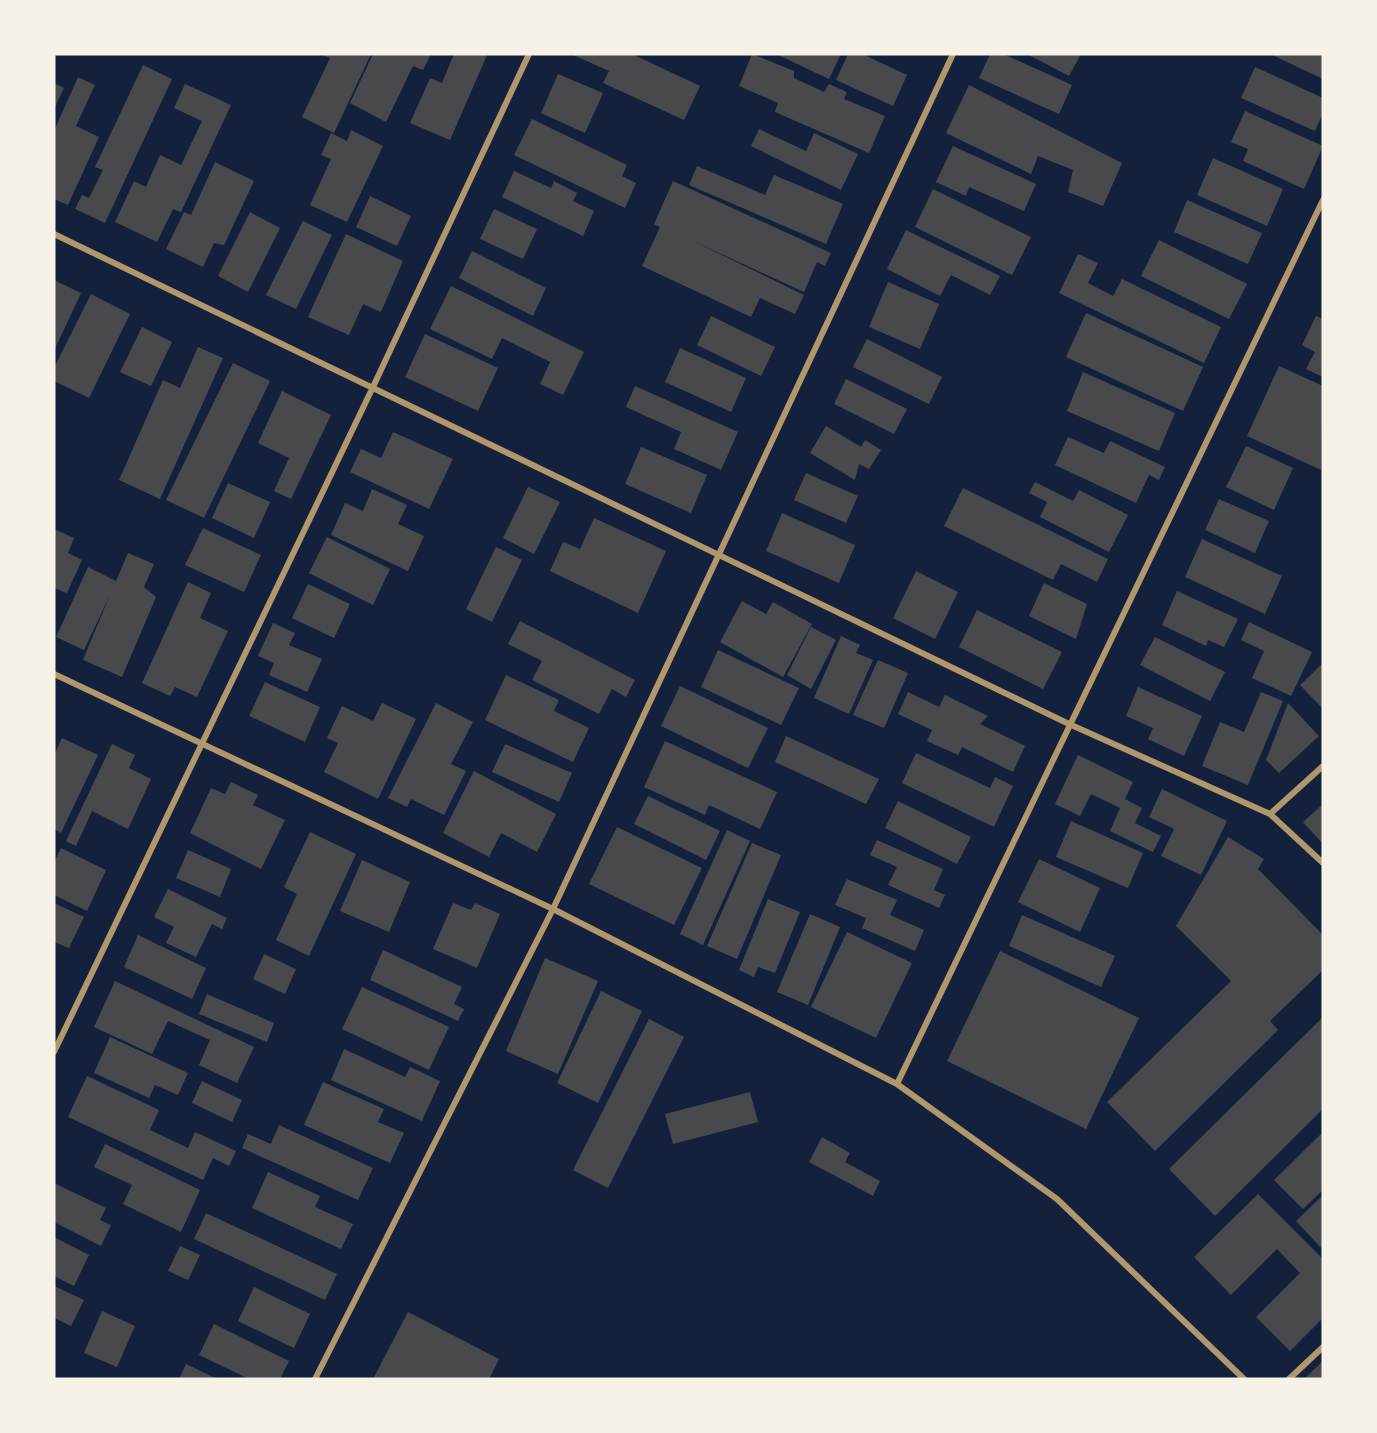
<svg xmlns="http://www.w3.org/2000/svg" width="1377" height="1433" font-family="'Open Sans',sans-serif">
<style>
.building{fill:#48494c}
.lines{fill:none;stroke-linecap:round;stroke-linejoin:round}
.minor{stroke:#b1986c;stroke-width:6}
</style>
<rect width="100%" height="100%" fill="#14213d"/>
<path class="building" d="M320,54H371L334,133L302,117L330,58Z
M373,54H431L423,70L413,66L386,122L350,103Z
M454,54L487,55L450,140L410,123L430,78L442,83Z
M571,54H632L700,86L684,120L603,83L609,71Z
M752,54L794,71V78L824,92L829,84L847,92L844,99L885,116L869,153L775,112L778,103L739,86Z
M776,54H841L829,79Z
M848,54H862L907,75L893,106L836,80Z
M990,54H1003L1072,85L1059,114L979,78Z
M1027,54H1081L1069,76Z
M1270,54H1323V79Z
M143,65L172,79L105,223L75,209L82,195L89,198L103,170L95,167Z
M1255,67L1323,98V113L1315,131L1241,98Z
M558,74L603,93L585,133L541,113Z
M78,77L95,85L76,126L99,137L68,205L54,199V131Z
M54,83L64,88L54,109Z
M185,84L231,105L181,212L173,209L157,242L115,222L134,181L146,187L160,155L181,165L202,121L174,108Z
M969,85L1122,163L1103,206L1068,192L1073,170L1038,156L1031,174L946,133Z
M1245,111L1323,146L1304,189L1243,161L1248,149L1231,142Z
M532,119L627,165L622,176L636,183L625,208L514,155Z
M759,129L806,151L814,133L858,154L841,190L751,146Z
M351,130L383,146L347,222L310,205L331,159L321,155L331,133L347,141Z
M953,146L1036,184L1024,211L969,187L966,196L936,182Z
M1213,158L1283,189L1267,226L1197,195Z
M215,162L254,181L224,245L214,243L203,267L166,249L184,212L191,215Z
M697,166L765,195L774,175L843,204L826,244L689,185Z
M514,171L551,188L554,181L577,193L573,201L594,211L583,236L502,197Z
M673,181L831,253L825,266L817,262L804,292L695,242L804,295L795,314L760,298L751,317L642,266L660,227L654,224Z
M933,189L1031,237L1012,275L915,227Z
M370,196L411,216L397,246L356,227Z
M1187,200L1262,233L1248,264L1174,232Z
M494,209L537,229L523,259L480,239Z
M250,212L280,228L248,292L218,276Z
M303,221L332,235L296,309L266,295Z
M906,230L1000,276L990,295L951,275L940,296L887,269Z
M346,234L403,261L381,312L363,304L349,335L308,317Z
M1159,240L1247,284L1229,319L1141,276Z
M472,251L546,288L533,316L459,278Z
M1078,254L1098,263L1088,283L1113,296L1122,279L1221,327L1204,363L1059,293Z
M54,280L81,293L54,351Z
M888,282L939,304L920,349L869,327Z
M451,286L584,352L563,395L540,384L550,362L502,338L492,359L430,329Z
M91,294L130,314L89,398L54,381V368Z
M1086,313L1203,367L1183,411L1066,357Z
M711,316L775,347L761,376L697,345Z
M1316,316L1323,319V377L1306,369L1315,352L1302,345Z
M142,327L172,342L151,386L120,372Z
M425,334L498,368L478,411L405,377Z
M867,339L942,377L929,404L853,367Z
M198,347L223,358L160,499L119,480L163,380L180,388Z
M680,348L746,378L731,412L665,382Z
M233,363L270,381L204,518L166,500Z
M1279,366L1323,386L1321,470L1247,436Z
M1083,372L1175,413L1159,451L1067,411Z
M846,379L907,409L894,434L834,404Z
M635,386L738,432L721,470L674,449L681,432L626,407Z
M282,391L331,415L291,499L274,491L289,458L258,443Z
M826,426L861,447L865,440L881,450L869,469L859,464L855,480L810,453Z
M393,432L453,459L429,509L350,472L361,449L381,458Z
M1068,437L1104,453L1110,441L1165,467L1159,480L1149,475L1136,503L1055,465Z
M1246,446L1293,468L1274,510L1226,487Z
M641,447L707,475L691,513L625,484Z
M806,473L858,496L846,523L794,500Z
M1035,482L1073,501L1079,490L1128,515L1109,552L1040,517L1047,502L1029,493Z
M228,483L270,502L254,538L212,518Z
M528,487L560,502L534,554L503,538Z
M963,488L1108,559L1097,582L1061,564L1053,580L944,526Z
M372,489L407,505L398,524L424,536L408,571L331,535L345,503L363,511Z
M1219,499L1269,521L1255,553L1205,530Z
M782,513L855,545L839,583L766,551Z
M594,518L666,551L638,613L550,571L563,542L580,549Z
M203,528L261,555L244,592L185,565Z
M54,529L74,538L68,553L82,560L67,593L54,588Z
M327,537L390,569L373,605L309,573Z
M1202,539L1282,576L1265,614L1185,577Z
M496,547L522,560L492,622L466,609Z
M128,553L154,564L144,587L156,597L122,677L83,660L110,595L84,650L56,637L88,567L116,581Z
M916,571L958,592L935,639L893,618Z
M188,582L211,593L200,618L228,631L197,697L175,687L170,696L142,683Z
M1044,583L1087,604L1076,639L1029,616Z
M308,584L350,604L334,638L292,618Z
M1177,591L1238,619L1224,647L1208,640L1206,646L1162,625Z
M742,601L766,614L773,602L812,624L783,677L720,642Z
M977,610L1062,652L1043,689L959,647Z
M520,621L635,680L626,697L612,689L599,714L532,680L542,661L508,644Z
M1249,622L1312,652L1291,696L1252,678L1264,651L1241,640Z
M273,623L295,633L289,645L322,659L307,692L269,675L274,663L258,656Z
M811,627L836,640L811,689L787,675Z
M841,636L860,645L856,653L873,660L849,714L814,698Z
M1155,637L1225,672L1210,701L1140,665Z
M718,650L799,688L781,725L701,687Z
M878,660L908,673L884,728L853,715Z
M1323,663V709L1300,685Z
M506,675L559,700L554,711L589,728L573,762L485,720Z
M265,682L320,707L305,742L249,716Z
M680,686L768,728L748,768L661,726Z
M1138,687L1202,716L1184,756L1148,739L1153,728L1126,716Z
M908,692L939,707L945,695L988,716L980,724L1025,746L1013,772L962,747L958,755L927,741L932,730L898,714Z
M1261,692L1283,701L1248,785L1202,766L1220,722L1244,732Z
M382,703L416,719L378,799L324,772L338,743L327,738L342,706L373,721Z
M436,703L473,722L451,764L466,771L444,815L411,799L407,807L388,798Z
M1288,703L1319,736L1279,773L1266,760Z
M786,736L879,779L866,804L775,762Z
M62,738L98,755L61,833L54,829V755Z
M665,741L777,792L760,829L709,805L705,815L644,787Z
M112,744L135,755L129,768L151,779L128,829L92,811L76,846L66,841Z
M505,744L572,773L559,802L492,772Z
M916,753L990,788L995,777L1013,786L994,827L902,783Z
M1078,755L1133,782L1125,799L1142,808L1135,823L1161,836L1153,852L1110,831L1120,808L1091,794L1080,816L1055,804Z
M474,771L556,814L537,852L501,833L489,857L443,833Z
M231,782L258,795L253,805L285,820L261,869L190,833L211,788L225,794Z
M1162,789L1227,821L1201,875L1161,856L1174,829L1149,817Z
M648,796L720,831L706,860L634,824Z
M898,801L971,837L957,864L885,828Z
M1323,804V844L1303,822Z
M1071,821L1143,853L1128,888L1056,857Z
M617,827L702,868L674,925L589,884Z
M727,830L750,841L703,945L680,934Z
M310,832L356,854L309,956L276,940L297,894L284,887Z
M1228,837L1264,859L1258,869L1323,935V970L1270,1021L1278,1030L1155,1151L1107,1102L1231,981L1176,926Z
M877,840L943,869L934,890L945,895L939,908L888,885L897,867L870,855Z
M752,843L781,855L737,959L707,946Z
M61,848L106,870L87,911L54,895V862Z
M188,850L231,869L220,897L176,878Z
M1039,859L1100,888L1080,932L1018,902Z
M362,860L410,882L389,932L340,911Z
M847,879L897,900L890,915L924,930L915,951L862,928L866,918L835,905Z
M168,889L227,918L222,929L212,924L196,957L166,943L174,927L154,917Z
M768,899L800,912L775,973L758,967L754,977L739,970Z
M54,903L84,917L69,948L54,942Z
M453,903L471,910L475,903L500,914L477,968L433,949Z
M810,914L840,927L808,1005L777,992Z
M1022,915L1115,956L1101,987L1009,946Z
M847,932L912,963L876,1038L811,1007Z
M138,935L206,968L192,999L124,967Z
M383,950L462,987L454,1004L464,1009L458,1021L370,980Z
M1000,951L1139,1018L1086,1129L947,1061Z
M264,954L296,969L285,994L253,979Z
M545,958L598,981L558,1074L506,1051Z
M115,981L254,1047L237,1083L199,1065L210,1040L168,1021L152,1054L94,1027Z
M362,987L449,1027L429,1070L342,1029Z
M601,991L642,1011L598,1103L557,1083Z
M207,994L274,1023L267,1042L199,1014Z
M1323,1017V1109L1215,1216L1169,1169Z
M649,1019L684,1037L608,1188L573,1170Z
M110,1037L188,1073L178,1095L155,1085L149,1098L94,1073Z
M344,1049L405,1077L410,1067L440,1081L422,1121L331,1080Z
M87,1076L159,1110L150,1130L188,1148L195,1132L236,1151L229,1166L213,1158L203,1180L68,1117Z
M202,1081L242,1100L232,1122L192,1103Z
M323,1082L384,1109L378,1122L404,1133L390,1163L304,1125Z
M750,1092L758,1122L673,1144L665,1114Z
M279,1125L373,1168L358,1200L242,1148L248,1134L271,1144Z
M1323,1132V1190L1303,1209L1274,1180Z
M822,1137L850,1153L845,1162L880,1181L873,1196L809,1162Z
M105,1144L200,1190L181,1232L123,1204L132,1185L94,1167Z
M268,1172L320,1196L315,1207L353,1224L341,1249L252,1208Z
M54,1183L106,1208L100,1220L111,1225L101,1246L54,1222Z
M1258,1194L1323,1259V1318L1290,1351L1256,1317L1300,1273L1277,1249L1231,1295L1194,1257Z
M1323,1195V1250L1296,1221Z
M206,1213L337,1274L325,1300L194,1239Z
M54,1237L89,1255L74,1286L54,1276Z
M180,1246L200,1255L188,1280L168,1271Z
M54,1286L84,1300L71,1326L54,1318Z
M254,1287L310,1314L294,1348L238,1321Z
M102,1311L135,1326L117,1367L84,1353Z
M408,1312L499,1359L489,1379H373Z
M214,1324L289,1361L280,1379H249L199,1355Z
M1323,1361V1379H1304Z
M186,1364L217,1379H179Z"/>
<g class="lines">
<path class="minor" d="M54,234L1069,724L1270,814L1323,863
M54,674L553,909L897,1084L1057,1199L1244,1379
M1270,814L1323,766
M54,1052L373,387L529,54
M897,1084L1323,200
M315,1379L553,909L953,54
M1289,1379L1323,1347"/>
</g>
<rect width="1377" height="1433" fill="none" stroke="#f6f1e7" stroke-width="111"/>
</svg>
